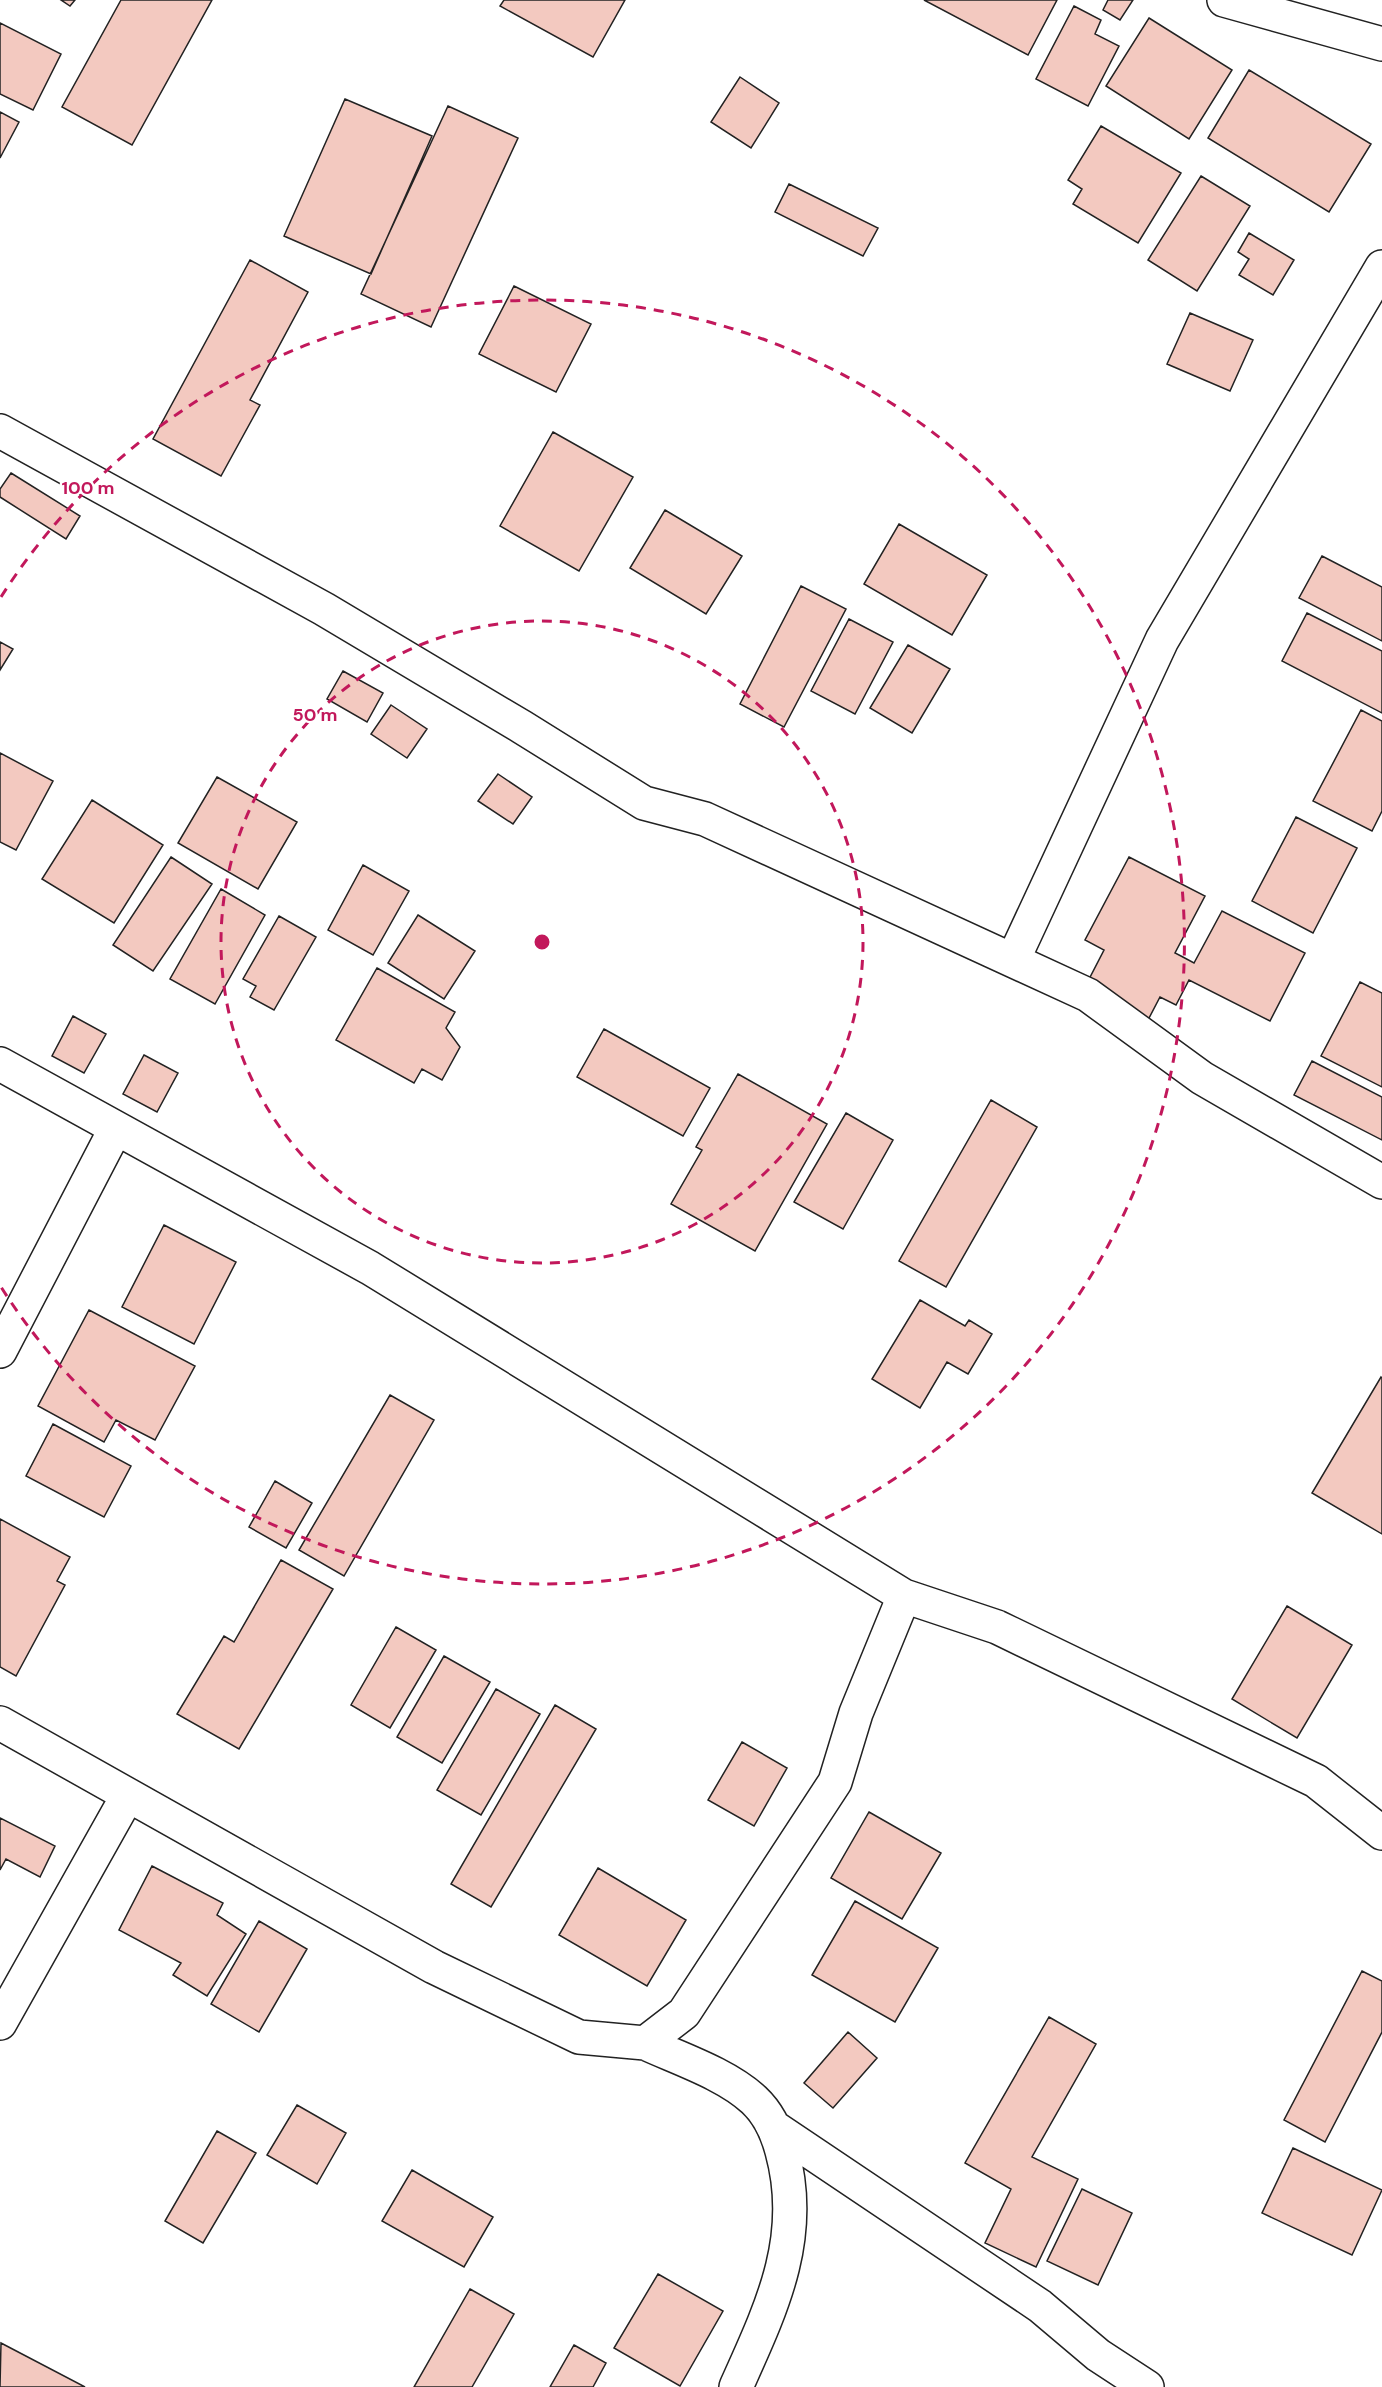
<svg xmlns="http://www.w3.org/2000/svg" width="1382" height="2387" font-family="'DM Sans',sans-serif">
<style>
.building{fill:#f3c9c0;stroke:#222;stroke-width:1.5}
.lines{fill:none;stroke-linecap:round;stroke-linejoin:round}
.minor-casing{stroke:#222;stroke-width:36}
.minor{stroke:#fff;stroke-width:33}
.ring{fill:none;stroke:#c2185b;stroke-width:3;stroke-dasharray:10 8}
.centre{fill:#c2185b;stroke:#fff;stroke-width:3}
.ring-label{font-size:18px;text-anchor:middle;font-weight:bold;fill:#c2185b;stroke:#fff;stroke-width:4.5;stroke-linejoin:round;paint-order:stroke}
</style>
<rect width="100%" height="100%" fill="#fff"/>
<path class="building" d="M61,0H75L70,6Z
M121,0H212L132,145L62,107Z
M504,0H625L593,57L500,6Z
M924,0H1057L1028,55Z
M1108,0H1133L1120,20L1103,10Z
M1074,6L1101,20L1095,34L1119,46L1088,106L1036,79Z
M1149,18L1232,70L1189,139L1106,86Z
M0,23L61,54L33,110L0,94Z
M1249,70L1371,144L1329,212L1208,138Z
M740,77L779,103L751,148L711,122Z
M345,99L432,136L371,274L284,236Z
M448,106L518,138L431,327L361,294Z
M0,112L19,122L0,158Z
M1101,126L1181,173L1138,243L1073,204L1082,189L1068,180Z
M1201,176L1250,206L1197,291L1148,260Z
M789,184L878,228L863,256L775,212Z
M1249,233L1294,260L1273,295L1239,275L1249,259L1238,252Z
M250,260L308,292L250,400L260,405L221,476L153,439Z
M514,286L591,324L556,392L479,354Z
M1190,313L1253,340L1230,391L1167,364Z
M553,432L633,477L579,571L500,526Z
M11,473L80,516L66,539L0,497V489Z
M665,510L742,556L706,614L630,568Z
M899,524L987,575L952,635L864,584Z
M1322,556L1382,587V641L1299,598Z
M801,586L846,609L784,727L740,704Z
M1307,613L1382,651V713L1282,661Z
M849,619L893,642L855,714L811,691Z
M0,642L13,649L0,670Z
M908,645L950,669L912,733L870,708Z
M343,671L383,693L367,722L327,699Z
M391,705L427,729L407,758L371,734Z
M1361,710L1382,721V811L1372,831L1313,801Z
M0,753L53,781L16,850L0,842Z
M498,774L532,797L513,824L478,801Z
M217,777L297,822L258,889L178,843Z
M92,800L163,845L114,923L42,879Z
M1296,817L1357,848L1313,933L1252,901Z
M171,857L212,884L153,971L113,945Z
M1129,857L1205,896L1175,953L1181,956L1194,963L1222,911L1305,953L1270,1021L1189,980L1176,1005L1160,997L1148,1020L1085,987L1104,950L1085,940Z
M363,865L409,891L373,955L328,930Z
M221,889L265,915L215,1004L170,979Z
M418,915L475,951L444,999L388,963Z
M279,916L316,937L274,1010L250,997L256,986L243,979Z
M377,968L455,1012L446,1028L460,1047L442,1080L422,1069L414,1083L336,1040Z
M1360,982L1382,993V1087L1321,1056Z
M73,1016L106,1034L84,1073L52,1056Z
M604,1029L710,1088L683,1136L577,1077Z
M144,1055L178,1073L157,1112L123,1094Z
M1312,1061L1382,1097V1140L1294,1095Z
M738,1074L827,1124L755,1251L671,1204L702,1150L696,1147Z
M991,1100L1037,1127L946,1287L899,1261Z
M846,1113L893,1140L843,1229L794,1202Z
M164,1225L236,1262L194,1344L122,1307Z
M920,1300L965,1326L969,1320L992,1334L968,1374L947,1362L920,1408L872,1379Z
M89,1310L195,1366L155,1440L116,1420L104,1442L38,1406Z
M1381,1377L1382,1378V1534L1312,1493Z
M390,1395L434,1420L344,1576L299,1550Z
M53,1424L131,1466L104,1517L26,1476Z
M275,1481L312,1503L286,1548L249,1527Z
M0,1519L70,1557L57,1581L65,1585L16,1676L0,1667Z
M281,1560L333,1589L239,1749L177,1714L224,1636L234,1642Z
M1287,1606L1352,1645L1297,1738L1232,1699Z
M396,1627L436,1650L390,1728L351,1705Z
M444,1656L490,1682L442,1763L397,1737Z
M496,1689L540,1714L481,1815L437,1790Z
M555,1705L596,1729L491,1907L451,1884Z
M742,1742L787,1768L754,1826L708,1800Z
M869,1812L941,1853L902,1919L831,1878Z
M0,1818L55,1846L40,1877L6,1859L0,1870Z
M152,1866L223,1903L217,1915L246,1934L207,1996L173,1975L181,1963L119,1930Z
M598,1868L686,1920L647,1986L559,1935Z
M855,1901L938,1948L895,2022L812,1975Z
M259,1921L307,1949L259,2032L211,2004Z
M1362,1971L1382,1981V2032L1325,2142L1284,2120Z
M1049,2017L1096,2044L1032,2157L1078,2179L1036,2267L985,2243L1011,2189L965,2163Z
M848,2032L877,2058L833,2108L804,2083Z
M297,2105L346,2133L317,2184L267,2155Z
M217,2131L256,2153L203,2243L165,2221Z
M1293,2148L1382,2190L1352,2255L1262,2213Z
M412,2170L493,2217L464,2267L382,2221Z
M1082,2189L1132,2213L1098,2285L1047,2261Z
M658,2274L723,2311L680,2386L614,2348Z
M470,2289L514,2314L472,2387H414Z
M1,2343L85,2387H0Z
M574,2345L606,2363L593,2387H550Z"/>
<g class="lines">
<defs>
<path id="minor" d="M1224,0L1382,44
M0,431L324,609L522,727L644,803L705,819L1088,995L1202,1078L1382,1182
M1013,960L1162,640L1382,267
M0,1064L370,1268L904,1596L997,1627L1316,1781L1382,1833
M0,1351L116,1128
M0,1723L434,1967L579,2037L645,2043L684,2013L835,1782L856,1713L904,1596
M0,2023L128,1795
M645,2043C680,2059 726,2074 754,2100C769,2114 777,2132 782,2151C806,2238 771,2309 736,2387
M775,2128L1040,2306L1098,2355L1147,2387"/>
</defs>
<use href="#minor" class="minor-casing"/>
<use href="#minor" class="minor"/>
</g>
<g class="ring">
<circle cx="542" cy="942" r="321"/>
<path d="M1 597A642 642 0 1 1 1 1287"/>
</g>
<circle cx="542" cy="942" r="9" class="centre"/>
<g class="ring-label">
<text x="88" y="494">100 m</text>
<text x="315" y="721">50 m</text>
</g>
</svg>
